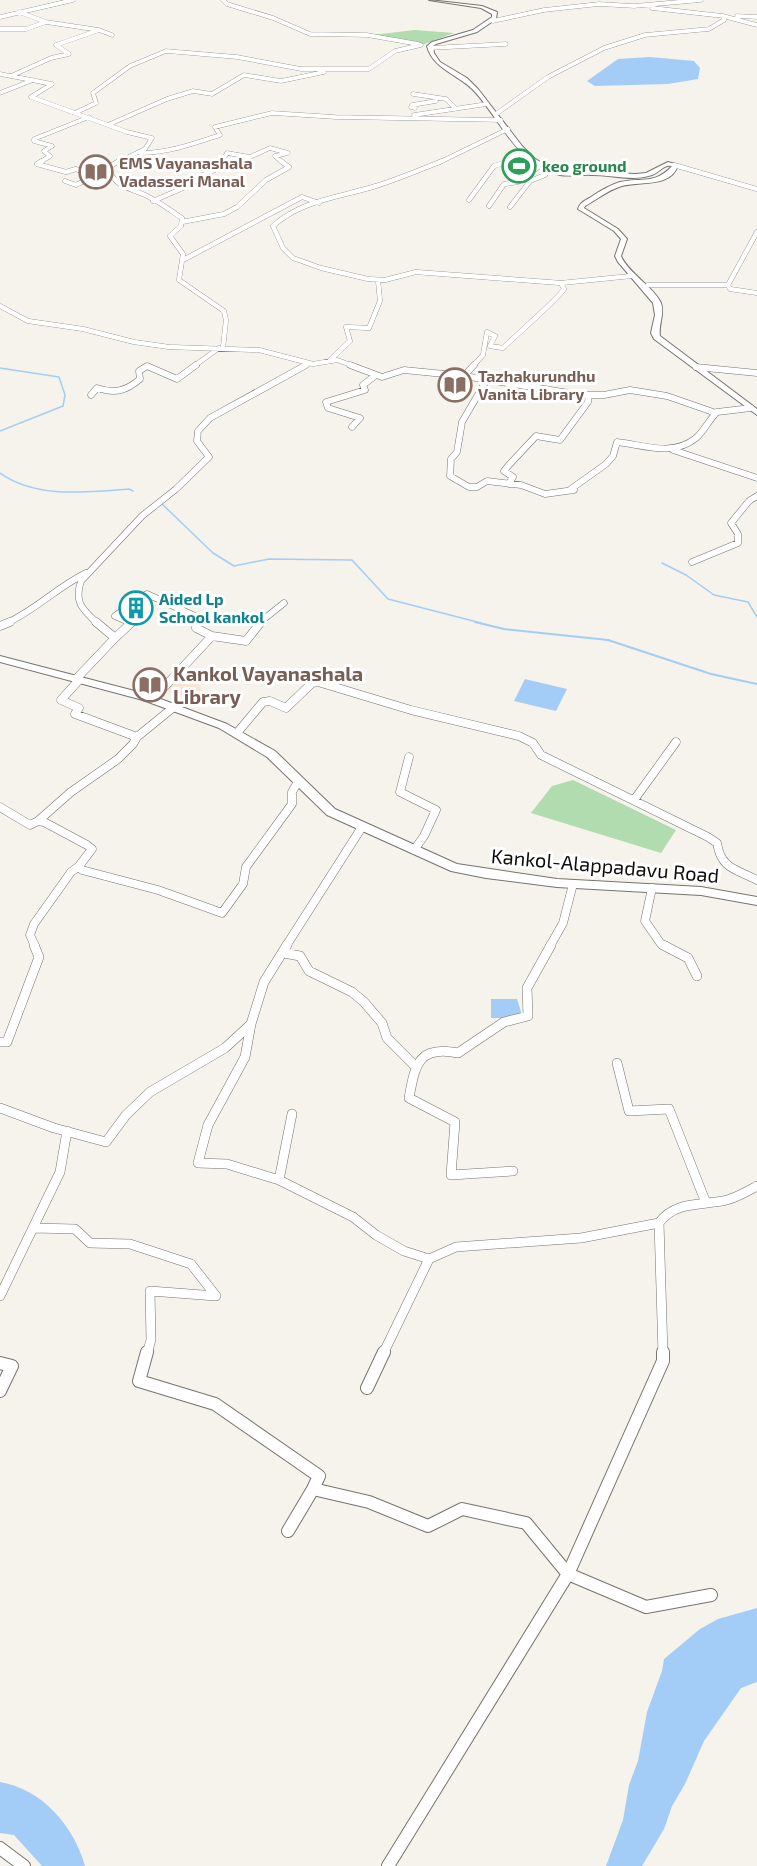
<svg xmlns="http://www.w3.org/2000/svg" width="757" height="1866" font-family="'Exo 2',sans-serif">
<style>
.industrial{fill:#f6e6d4}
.green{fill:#b0dcaf}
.water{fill:#a3cdf6}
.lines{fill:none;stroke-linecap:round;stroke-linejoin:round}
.stream-far1{stroke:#a3cdf6;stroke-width:1.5}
.stream{stroke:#a3cdf6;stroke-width:2}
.minor-far5-casing{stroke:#76746e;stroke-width:4.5}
.minor-far4-casing{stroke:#76746e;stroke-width:5}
.minor-far3-casing{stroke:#76746e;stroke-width:7}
.minor-far2-casing{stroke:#76746e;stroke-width:9}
.minor-far1-casing{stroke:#76746e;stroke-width:10}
.minor-casing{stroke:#76746e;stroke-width:14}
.secondary-casing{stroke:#76746e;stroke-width:2}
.minor-far5{stroke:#fff;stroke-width:4}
.minor-far4{stroke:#fff;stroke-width:4.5}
.minor-far3{stroke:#fff;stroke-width:6}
.minor-far2{stroke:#fff;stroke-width:8}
.minor-far1{stroke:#fff;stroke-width:9}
.minor{stroke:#fff;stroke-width:12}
.secondary{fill:#fff;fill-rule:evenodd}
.labels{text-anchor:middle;stroke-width:6;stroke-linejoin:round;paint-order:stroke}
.far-education-label{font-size:16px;font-weight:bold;fill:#785e54;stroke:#fff;text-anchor:start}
.far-leisure-label{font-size:16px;font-weight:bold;fill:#27864d;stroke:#fff;text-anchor:start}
.far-culture-label{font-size:16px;font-weight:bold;fill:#0d838f;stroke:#fff;text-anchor:start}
.education-label{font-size:20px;font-weight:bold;fill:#785e54;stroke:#fff;text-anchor:start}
.street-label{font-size:20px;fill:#0e0d0b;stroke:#fff}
</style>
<rect width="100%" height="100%" fill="#f5f3eb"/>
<path class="industrial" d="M187,677L196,679L203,693L190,698L164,690L172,681Z"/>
<path class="green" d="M415,30L454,33L422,45L372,35Z
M573,780L676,830L661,853L531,813L552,786Z"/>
<path class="water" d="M650,57L694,61L700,68L698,79L668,84L595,86L587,81L618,59Z
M525,679L567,689L556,711L514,701Z
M491,999H517L523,1018H491Z
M757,1608V1682L741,1688L704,1741L685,1784L672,1806L664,1829L642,1866H606L623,1820L629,1785L638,1761L647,1712L662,1671L664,1659L700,1629L718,1619Z
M0,1782C42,1789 74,1826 85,1866H42L14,1835L0,1833Z"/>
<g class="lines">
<path class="stream-far1" d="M0,368L59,377L65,395L63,406L0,431
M0,473C37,499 86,492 129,489L133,491
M162,504L213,553L234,566L269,559L352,560L388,599L481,623
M662,563L686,575L714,595L748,602L757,617"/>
<path class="stream" d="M475,622L504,629L608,640L711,674L757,684"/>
<defs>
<path id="minor-far5" d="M223,0L227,4L273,18L310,34L367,35L418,44
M652,8L723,16L757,25
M19,12L46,22
M737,16L757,17
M0,17L73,0
M493,21L544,10L599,4L634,6L701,0
M0,29H26L46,22L99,30L112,35
M430,48L506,44
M0,74L52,84L31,97L127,132L152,138L145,149L116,163
M11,76L51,58L69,54L56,45L99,30
M0,93L33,80
M413,94L446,99L455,108
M415,108L411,107L412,105L436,101
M77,112L96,103L93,93L130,66L166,51L237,57L301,69H369L395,51L421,45
M496,114L548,77L604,48L645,35L709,29L724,20L723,16
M414,115L487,104
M110,124L167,99L193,91L212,94L244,75L281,81L324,72
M140,153C168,153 193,144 220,135L215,127L272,113L335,117L501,120
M39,163L50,156L44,151L52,146L34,141V139L89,117
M221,163L227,153L250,157L270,148L288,153L275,156L283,163
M438,163L508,129
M504,163L527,155"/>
<path id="minor-far4" d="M42,161L37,164L66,172L76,169L94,177
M119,161L107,168C119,189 125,186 145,195C158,201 170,210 182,218L181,226L170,236L183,254L179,280L224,311L226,320L223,348
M442,161C420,170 398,179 376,186C341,197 301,200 273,226L283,248L293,258L321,268L368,279L385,280L416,272L561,283L631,276
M674,165L757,189
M65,181L76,185L108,169
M469,200L494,166L509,161
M153,201L197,182L193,179L222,167L221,161
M489,206L504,184L518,182L541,165
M510,207L530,181L545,175L549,169
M182,222L224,214L237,207L266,180L289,167L281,161
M757,232L728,285L730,289L757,293
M183,260L302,197L319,203
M648,285H728
M0,306L28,321L83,329L134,342L169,347L259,350L313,364L337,360L354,366
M330,360L350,341L346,327L369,328L380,301L378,280
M194,366L219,348
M304,366L308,364
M473,366L483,355L487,332L495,336L490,346L503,348C513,338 561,296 564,289L561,283"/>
<path id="minor-far3" d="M350,365L382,377L404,370L464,376L581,395H604L630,390L667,396L716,413
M696,367L757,373
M464,376L474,365
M486,381L462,422L457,452L451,459L450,476L469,487H477L487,481L521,485L545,494L574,490
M91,395L97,388C115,394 126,391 140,379L139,371L147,366L177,379L196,365
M352,427L360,418L328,408L326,402L365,390L363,385L376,375
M673,450L757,478
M509,484L513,477L504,471L508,466L536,436L560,440L588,402L589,395
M571,489L606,464L613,456L617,442C643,445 673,457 696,438C704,431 709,420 717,412L751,408
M692,562L738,543V534L731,523L749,501L757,496
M7,623C37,609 56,588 86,573
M97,623C82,609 74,602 81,581L142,516L176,489L209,457L197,441L198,431L210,418L306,365
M131,623L115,616L147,594L197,617L196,623
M259,623L284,603"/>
<path id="minor-far2" d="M197,622L196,628L212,636
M0,626L10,622
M115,638L131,623L128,622
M76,679L115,638L96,622
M79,680L61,700L79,708L75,714L137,737
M153,699L212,636L246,641L261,622
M237,733L263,702L270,701L286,708L312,683L318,682L411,710L519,736L533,743L541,755L708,837L717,843C721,869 736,869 757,880
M409,757L400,792L436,810L424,836L414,850
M634,800L676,742
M0,807L30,825L38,821L44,822L87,845L92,849L79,866L82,870L158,890L222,913L243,884L246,867L292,804V792L299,780
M38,821L71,792L118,759L133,744L137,737L175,706
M652,888L645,921L661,944L666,946
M35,946L30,935L34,924L71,872L79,866
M286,946L362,827
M550,946L563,923L573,884"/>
<path id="minor-far1" d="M663,945L688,958L697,976
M284,953L300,956L309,971L352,992L364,1002L382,1023L387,1038L415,1066
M251,1024L245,1057L208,1125L198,1163L227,1164L279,1180L353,1217L376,1235L404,1251L429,1259L456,1247L581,1238L659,1223C675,1200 703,1206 727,1200C738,1197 748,1191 757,1186
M0,1042H7L39,957L34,945
M617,1063L629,1111L669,1109L706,1203
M0,1108L54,1128L106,1142L126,1115L150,1092L225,1048L251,1024L264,982L287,945
M513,1171L451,1175L455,1122L409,1098C415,1065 418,1045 458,1053L504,1022L528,1016L527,988L551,945
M279,1180L292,1114
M659,1223L663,1354
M34,1228L75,1229L90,1243L130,1244L191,1264L216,1296L150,1291L151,1340L147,1354
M0,1296L60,1172L67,1131
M383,1354L429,1259"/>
<path id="minor" d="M147,1352L139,1381L215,1404L319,1476L313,1489
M0,1363L12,1366L0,1391
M367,1388L384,1352
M288,1531L313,1489L369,1502L428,1526L462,1509L526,1523L568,1574L646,1607L711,1595
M0,1848L24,1866
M388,1866L568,1574L663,1361V1352"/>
<path id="secondary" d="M429,0L482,6L497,12L496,19L477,32L436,44L433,46L434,53L440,62L467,78L478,89L522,146L534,158L548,167L562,171L635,174L646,173L668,162L678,165C671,189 638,180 619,187C607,191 596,200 585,206L584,208L618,229L627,239L621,256C628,273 654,287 661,303C665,314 658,325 660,336L757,409V415L654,339L651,333L655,315L653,303L618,262L615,256L621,239L614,231L578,209C580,202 585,201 591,197C600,191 610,185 620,182C642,177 655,185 672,166C664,164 660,172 652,175C646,177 640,178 634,178C620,178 606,175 592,175C582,174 570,177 560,175C518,166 501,121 476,93C461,75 433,70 427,46L432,42L473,30L492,17V14L481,8Z
M0,656L150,695L227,724L275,751L335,809L457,864L557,879L701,887L757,897V905L701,895L557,887L486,878L451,871L327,815L267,757L219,728L143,700L0,662Z"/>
</defs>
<use href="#minor-far5" class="minor-far5-casing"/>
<use href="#minor-far4" class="minor-far4-casing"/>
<use href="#minor-far3" class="minor-far3-casing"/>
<use href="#minor-far2" class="minor-far2-casing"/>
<use href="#minor-far1" class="minor-far1-casing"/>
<use href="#minor" class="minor-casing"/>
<use href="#secondary" class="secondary-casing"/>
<use href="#minor-far5" class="minor-far5"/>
<use href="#minor-far4" class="minor-far4"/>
<use href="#minor-far3" class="minor-far3"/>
<use href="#minor-far2" class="minor-far2"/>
<use href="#minor-far1" class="minor-far1"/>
<use href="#minor" class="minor"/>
<use href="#secondary" class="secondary"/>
</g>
<defs>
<symbol id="stadium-ring" viewBox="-11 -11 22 22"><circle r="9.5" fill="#fff" stroke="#2e9e5b" stroke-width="1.5"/><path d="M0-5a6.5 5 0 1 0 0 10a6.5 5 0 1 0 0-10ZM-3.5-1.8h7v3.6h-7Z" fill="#2e9e5b"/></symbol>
<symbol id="library-ring" viewBox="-11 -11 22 22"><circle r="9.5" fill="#fff" stroke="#8d6e63" stroke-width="1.5"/><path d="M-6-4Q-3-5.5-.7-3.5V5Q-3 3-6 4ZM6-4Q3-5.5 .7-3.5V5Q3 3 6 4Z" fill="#8d6e63"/></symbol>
<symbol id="building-ring" viewBox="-11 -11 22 22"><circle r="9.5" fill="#fff" stroke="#0f9aa8" stroke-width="1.5"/><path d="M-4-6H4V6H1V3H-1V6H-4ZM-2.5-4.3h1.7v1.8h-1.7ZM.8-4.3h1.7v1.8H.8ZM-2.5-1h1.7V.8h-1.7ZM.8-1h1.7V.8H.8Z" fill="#0f9aa8"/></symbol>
</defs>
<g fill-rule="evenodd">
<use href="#stadium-ring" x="500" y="147" width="38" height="38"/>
<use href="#library-ring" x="77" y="153" width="38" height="38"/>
<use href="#library-ring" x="436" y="366" width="38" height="38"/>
<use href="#building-ring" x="117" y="589" width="38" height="38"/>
<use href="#library-ring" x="131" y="666" width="38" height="38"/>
</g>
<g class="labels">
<g class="far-education-label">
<text x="119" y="169">EMS Vayanashala<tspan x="119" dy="18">Vadasseri Manal</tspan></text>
<text x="478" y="382">Tazhakurundhu<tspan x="478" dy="18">Vanita Library</tspan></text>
</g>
<g class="far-leisure-label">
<text x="542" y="172">keo ground</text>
</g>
<g class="far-culture-label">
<text x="159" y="605">Aided Lp<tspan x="159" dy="18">School kankol</tspan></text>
</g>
<g class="education-label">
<text x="173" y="681">Kankol Vayanashala<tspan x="173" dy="23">Library</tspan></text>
</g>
<g class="street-label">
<text transform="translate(605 866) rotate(5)" y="7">Kankol-Alappadavu Road</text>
</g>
</g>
</svg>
